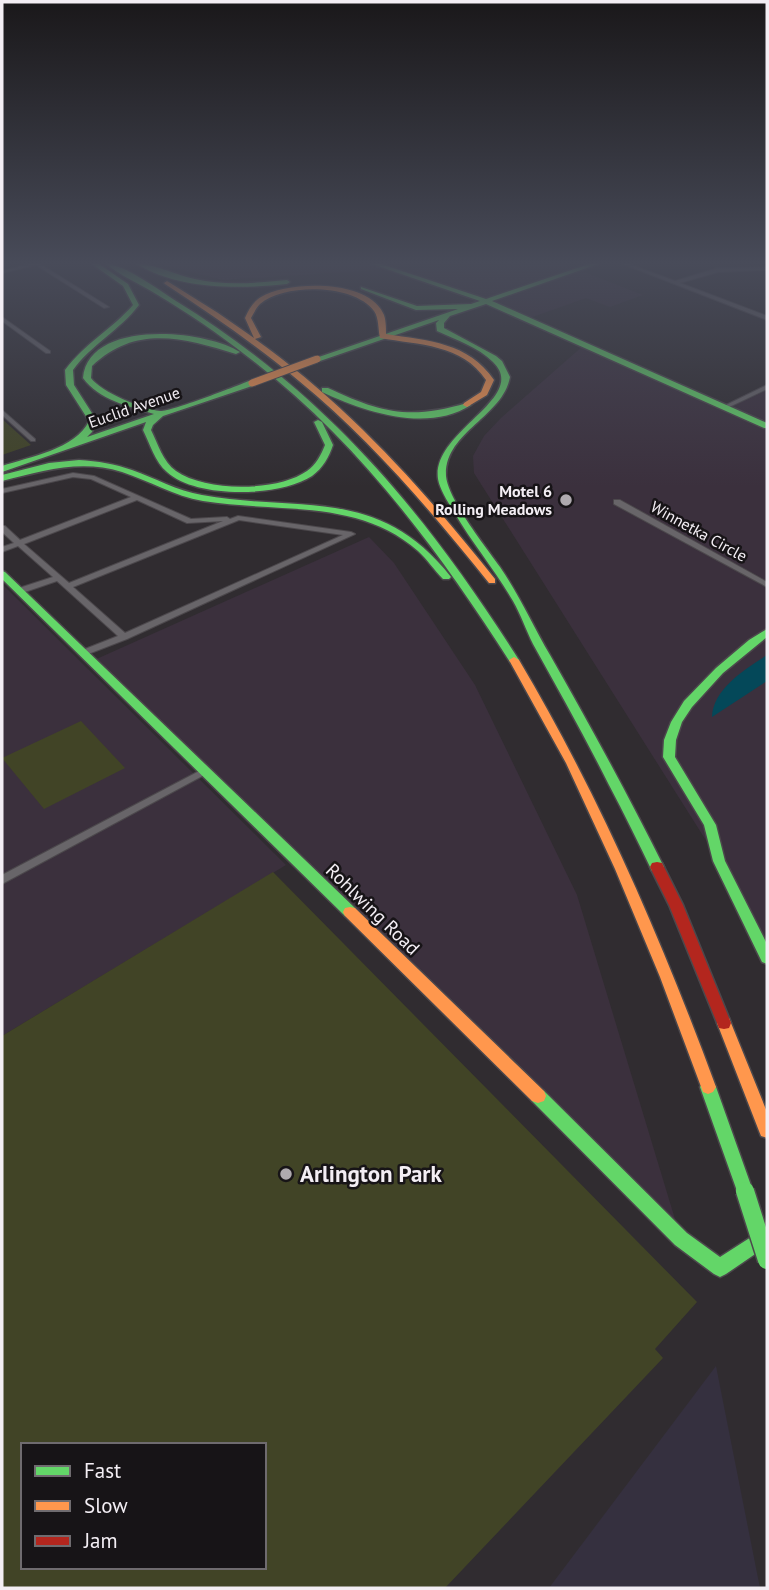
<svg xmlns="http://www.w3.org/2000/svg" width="769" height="1590" font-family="'PT Sans',sans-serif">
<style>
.built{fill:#3b303d}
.industrial{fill:#35303f}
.green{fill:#414426;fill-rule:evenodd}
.water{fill:#044859}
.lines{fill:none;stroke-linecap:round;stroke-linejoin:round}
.street-casing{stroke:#4c484c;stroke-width:2}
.fast-casing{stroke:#4c484c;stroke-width:3}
.slow-casing{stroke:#4c484c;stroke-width:3}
.jam-casing{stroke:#4c484c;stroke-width:3}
.street{fill:#686569;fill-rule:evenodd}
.fast{fill:#63d668;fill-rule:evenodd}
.slow{fill:#ff974d;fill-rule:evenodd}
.jam{fill:#b3261e;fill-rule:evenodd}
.fast-bridge-casing{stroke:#4c484c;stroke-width:21;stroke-linecap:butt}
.slow-bridge-casing{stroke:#4c484c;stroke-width:9;stroke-linecap:butt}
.fast-bridge{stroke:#63d668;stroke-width:18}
.slow-bridge{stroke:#ff974d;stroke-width:7}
.poi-dot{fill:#afaaaf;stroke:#171417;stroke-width:2.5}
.labels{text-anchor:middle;stroke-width:5;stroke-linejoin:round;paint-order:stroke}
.far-street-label{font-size:16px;fill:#f3eef4;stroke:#171417}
.far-poi-label{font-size:16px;font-weight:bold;fill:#f3eef4;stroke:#171417;text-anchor:end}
.street-label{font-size:19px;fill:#f3eef4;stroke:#171417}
.near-poi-label{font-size:23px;font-weight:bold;fill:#f3eef4;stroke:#171417;text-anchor:start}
</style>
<rect width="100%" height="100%" fill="#302c30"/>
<path class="built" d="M157,264H375L392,269L564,264L643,295L610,307L586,298L527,319L486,301L392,269L223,280Z
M584,345L725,407L767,387V958L719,861L474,473L473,456L484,436L501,418Z
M369,537L394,563L475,685L577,895L681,1239L92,661Z
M2,584L286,865L2,1036Z"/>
<path class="industrial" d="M716,1366L760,1588H549Z"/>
<path class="green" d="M2,419L31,445L2,455Z
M81,721L125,768L44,809L2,758Z
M273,872L697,1302L655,1349L663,1358L445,1588H2V1036ZM23,1445H264V1567H23Z"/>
<path class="water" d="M767,655V681L712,717C713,689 745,669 767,655Z"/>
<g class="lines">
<defs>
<path id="street" d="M29,264H40L109,307L104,308L36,265L2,273V271Z
M623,264H629L675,281L718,268L767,267V270L718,272L680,283L767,316V320Z
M2,317L50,351V353H46L2,321Z
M767,385V389L727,408L722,407Z
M2,410L35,439V441H31L2,415Z
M73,473L94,476L191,519L227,517L230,519L238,516L351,532L355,534L127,639L83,656L80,655L79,653L80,651L118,636L57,581L22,593H16V589L53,577L18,546L2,552V547L14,543L2,532V526H5L20,540L131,497L91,479L73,477L2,493V489ZM137,500L187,523L223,521L69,583L24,544ZM239,520L343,535L125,633L73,587Z
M614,500H620L767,582V587L614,504Z
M203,769L206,770L208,772L206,774L2,884V875Z"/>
<path id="fast" d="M92,264H99L128,284L139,305C120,330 91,345 73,370L74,385L97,421L92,432L87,437L154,414C128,406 99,400 83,378C88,319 204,329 240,352L236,354C184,338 136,324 92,366L91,378C101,392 142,409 160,411C170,412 234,387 249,381H255V385L163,416L153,425L151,430C158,444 163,462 176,471C206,492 277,492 307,471C316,465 321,455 325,445L314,422L318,420L322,422L333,445C329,457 323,468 312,476C280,497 196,499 167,472C155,462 150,444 143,430L146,422L2,472V466C29,457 76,449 89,421L66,385L65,370C84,344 112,329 133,305L123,286Z
M106,264C124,264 159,290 176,301C328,395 424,511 519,660L518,662H510C437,548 357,440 248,357C219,334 188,313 156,294C140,284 121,276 106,264Z
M137,264C156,264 175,275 195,279C225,286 256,283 287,280L290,282L287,284C239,289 179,290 137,264Z
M372,264H381L486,299L589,264H598L492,301L767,423V428H764L486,304L450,316L444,323V328L496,356L502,361L510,377C503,417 444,432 446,476C448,500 486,547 500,567C520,596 533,626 550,655C590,725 628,795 664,867L662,871H652C638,842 624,813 609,785C585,737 559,691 533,644C526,630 521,615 513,601C495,570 472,543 454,512C448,502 440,490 438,479C431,431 530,398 493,362C478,347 456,340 437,331L436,323L439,320L320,361L313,359L458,309L416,310L361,289V287L417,306L471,304L480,301Z
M322,388H328C381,413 410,420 467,403L471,405C427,433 365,412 322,392Z
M79,460C98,461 115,464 132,470C155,478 177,491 202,495C301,513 379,485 451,577L449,579H443C434,570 427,559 418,551C358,498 276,513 203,501C174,496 150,481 122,472C80,459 43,471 2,481V475L49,463Z
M2,571L5,572L355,908L357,912L355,916L350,917L345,916L2,579Z
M767,629V637L723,673L692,707L682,722L676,740L675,757L716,825L725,861L767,944V964L762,962L713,861L704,825L663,757L664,740L671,722L684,701L716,668L749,640Z
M708,1080L713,1082L716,1087L753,1191L751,1197L745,1199L739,1197L737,1191L700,1087L703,1082Z
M538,1089L544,1091L687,1233L720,1257L762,1230L767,1233V1246L726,1274L720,1277L714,1274L675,1245L532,1101L530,1096L532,1091Z"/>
<path id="slow" d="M167,281L218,313L254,338L245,318C249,309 253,302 261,297C288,281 367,279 383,313C386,318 386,328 386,334C429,341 468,342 494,380L487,395L467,407L463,405L464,403L481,392L486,380C462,344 419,345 380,338C378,329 379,318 374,311C354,284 285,283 260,304C256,308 254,313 251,318L261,337L255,339C348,405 424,490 495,579V583H489C431,511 371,440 299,381C256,345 211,314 165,284L164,283Z
M514,657L519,660C600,797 661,938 716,1087L713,1092L708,1094L703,1092L660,977L615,869L566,763L509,660Z
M350,907L355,908L544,1091L546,1096L544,1101L538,1103L532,1101L345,916L343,912L345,908Z
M724,1017L729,1018L731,1023L767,1112V1138L761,1136L759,1131L717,1023L719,1018Z"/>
<path id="jam" d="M657,862L662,863L683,905L731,1023L729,1028L724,1029L719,1028L717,1023L669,905L650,867L652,863Z"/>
</defs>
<use href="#street" class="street-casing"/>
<use href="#fast" class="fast-casing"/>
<use href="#slow" class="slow-casing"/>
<use href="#jam" class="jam-casing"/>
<use href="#street" class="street"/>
<use href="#fast" class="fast"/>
<use href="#slow" class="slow"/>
<use href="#jam" class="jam"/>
<defs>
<path id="fast-bridge" d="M745,1191L767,1260"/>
<path id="slow-bridge" d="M252,383L317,359"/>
</defs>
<use href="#fast-bridge" class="fast-bridge-casing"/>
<use href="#slow-bridge" class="slow-bridge-casing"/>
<use href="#fast-bridge" class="fast-bridge"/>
<use href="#slow-bridge" class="slow-bridge"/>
</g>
<linearGradient id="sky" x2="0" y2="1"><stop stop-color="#1a181a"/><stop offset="0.54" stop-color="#484b59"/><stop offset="1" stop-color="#484b59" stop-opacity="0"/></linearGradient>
<rect width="769" height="487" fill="url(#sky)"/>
<g class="poi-dot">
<circle cx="566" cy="500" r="7"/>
<circle cx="286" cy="1174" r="7"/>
</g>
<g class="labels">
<g class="far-street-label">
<text transform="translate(134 407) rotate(-19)" y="6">Euclid Avenue</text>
<text transform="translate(699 531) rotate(29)" y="6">Winnetka Circle</text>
</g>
<g class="far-poi-label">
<text x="552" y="497">Motel 6<tspan x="552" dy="18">Rolling Meadows</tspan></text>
</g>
<g class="street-label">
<text transform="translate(373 909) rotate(44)" y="7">Rohlwing Road</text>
</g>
<g class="near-poi-label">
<text x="300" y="1182">Arlington Park</text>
</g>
</g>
<rect width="769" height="1590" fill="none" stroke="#f3eef4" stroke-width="7"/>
<rect x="21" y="1443" width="245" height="126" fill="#171417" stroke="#6f6b6f" stroke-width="2"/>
<rect x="35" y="1466" width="35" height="10" fill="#63d668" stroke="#6f6b6f" stroke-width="2"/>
<text x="84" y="1478" font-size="21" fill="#f3eef4">Fast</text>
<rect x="35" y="1501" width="35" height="10" fill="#ff974d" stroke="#6f6b6f" stroke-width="2"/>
<text x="84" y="1513" font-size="21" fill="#f3eef4">Slow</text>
<rect x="35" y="1536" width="35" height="10" fill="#b3261e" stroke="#6f6b6f" stroke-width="2"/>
<text x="84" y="1548" font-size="21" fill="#f3eef4">Jam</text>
</svg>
